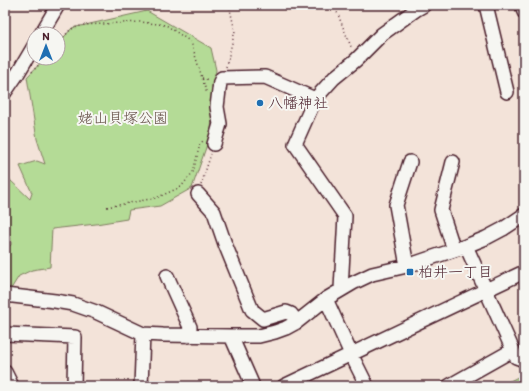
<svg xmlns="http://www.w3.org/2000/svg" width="529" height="391" font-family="Itim,'Klee One',sans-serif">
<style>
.green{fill:#b4db96;stroke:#7f7d60}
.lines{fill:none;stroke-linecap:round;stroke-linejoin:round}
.minor-casing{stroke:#4a1f2b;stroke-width:16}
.path{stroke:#4a1f2b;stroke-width:1.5;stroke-dasharray:1 3;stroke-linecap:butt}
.minor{stroke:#f6f6f2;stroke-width:13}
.poi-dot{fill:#1f6fb2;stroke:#f6f6f2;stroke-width:1.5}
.labels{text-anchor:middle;stroke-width:4;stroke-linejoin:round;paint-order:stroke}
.poi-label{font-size:15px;fill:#4a1f2b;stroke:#f6f6f2;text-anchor:start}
.park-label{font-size:15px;fill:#644e46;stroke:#f6f6f2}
</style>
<rect width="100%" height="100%" fill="#f3e3d9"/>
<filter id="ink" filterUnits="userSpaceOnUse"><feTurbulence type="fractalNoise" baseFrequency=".025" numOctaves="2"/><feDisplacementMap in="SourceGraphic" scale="8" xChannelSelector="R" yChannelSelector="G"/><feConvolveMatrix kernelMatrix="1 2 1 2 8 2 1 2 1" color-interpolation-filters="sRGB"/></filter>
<g filter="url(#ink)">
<path class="green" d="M147,11L211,48L216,70L213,91L211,133L192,188L160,206L129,210L127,219L96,224L52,229L50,267L32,270L19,276L9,292L5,291V249L11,245V237L5,231V165L10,180L30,199L32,193L20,166L37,161L45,164L37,139L27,77L45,58H58V44L72,28Z
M524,374V386H500Z"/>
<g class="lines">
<defs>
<path id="minor" d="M486,5L507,92
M522,5L524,12
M41,34L58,5
M5,92L18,73L34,46
M214,144L220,124L217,107L220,82L222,78L265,77L315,99
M453,162L441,210L454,250
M198,194L214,212L225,244L252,310L263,319L286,312L291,314L297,322
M466,246L516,357L524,360
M407,266L396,205L410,162
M167,276L190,327L189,336
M341,289L345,216L295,144L315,99L334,78L356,60L382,34L417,9L424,5
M5,295L55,301L73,304L96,312L143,334L163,335L231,336H259L275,332L286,328L297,322L326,299L353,283L372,274L407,266L466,246L486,238L503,229L524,215
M326,299L351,354L367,386
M5,334L75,337L74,386
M231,336L253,386
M5,372L12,386
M141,386L143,334
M284,386L524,272
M449,386L513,350"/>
</defs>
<use href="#minor" class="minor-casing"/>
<path class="path" d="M334,5L352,49
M58,43L71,29L84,25L140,22L166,25L191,42L207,94
M226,67L235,31L229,5
M32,72L45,58
M202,78L209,80
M201,185L211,154
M107,207L156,198L181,187L193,172L200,144L204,140"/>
<use href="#minor" class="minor"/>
</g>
</g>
<g class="poi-dot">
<circle cx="260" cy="103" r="4"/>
<rect x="406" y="268" width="8" height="8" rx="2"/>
</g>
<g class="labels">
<g class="poi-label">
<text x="268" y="108">八幡神社</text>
<text x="418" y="277">柏井一丁目</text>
</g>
<g class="park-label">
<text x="123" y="123">姥山貝塚公園</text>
</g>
</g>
<rect width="529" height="391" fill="none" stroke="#f6f6f2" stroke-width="20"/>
<rect x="10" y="10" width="509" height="371" fill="none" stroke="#4a1f2b" stroke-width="1.5" filter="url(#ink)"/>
<g transform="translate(46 46)"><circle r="19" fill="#f6f6f2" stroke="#b1a0a2"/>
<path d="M0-3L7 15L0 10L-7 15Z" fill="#1f6fb2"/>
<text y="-6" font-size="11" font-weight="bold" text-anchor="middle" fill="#4a1f2b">N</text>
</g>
</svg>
